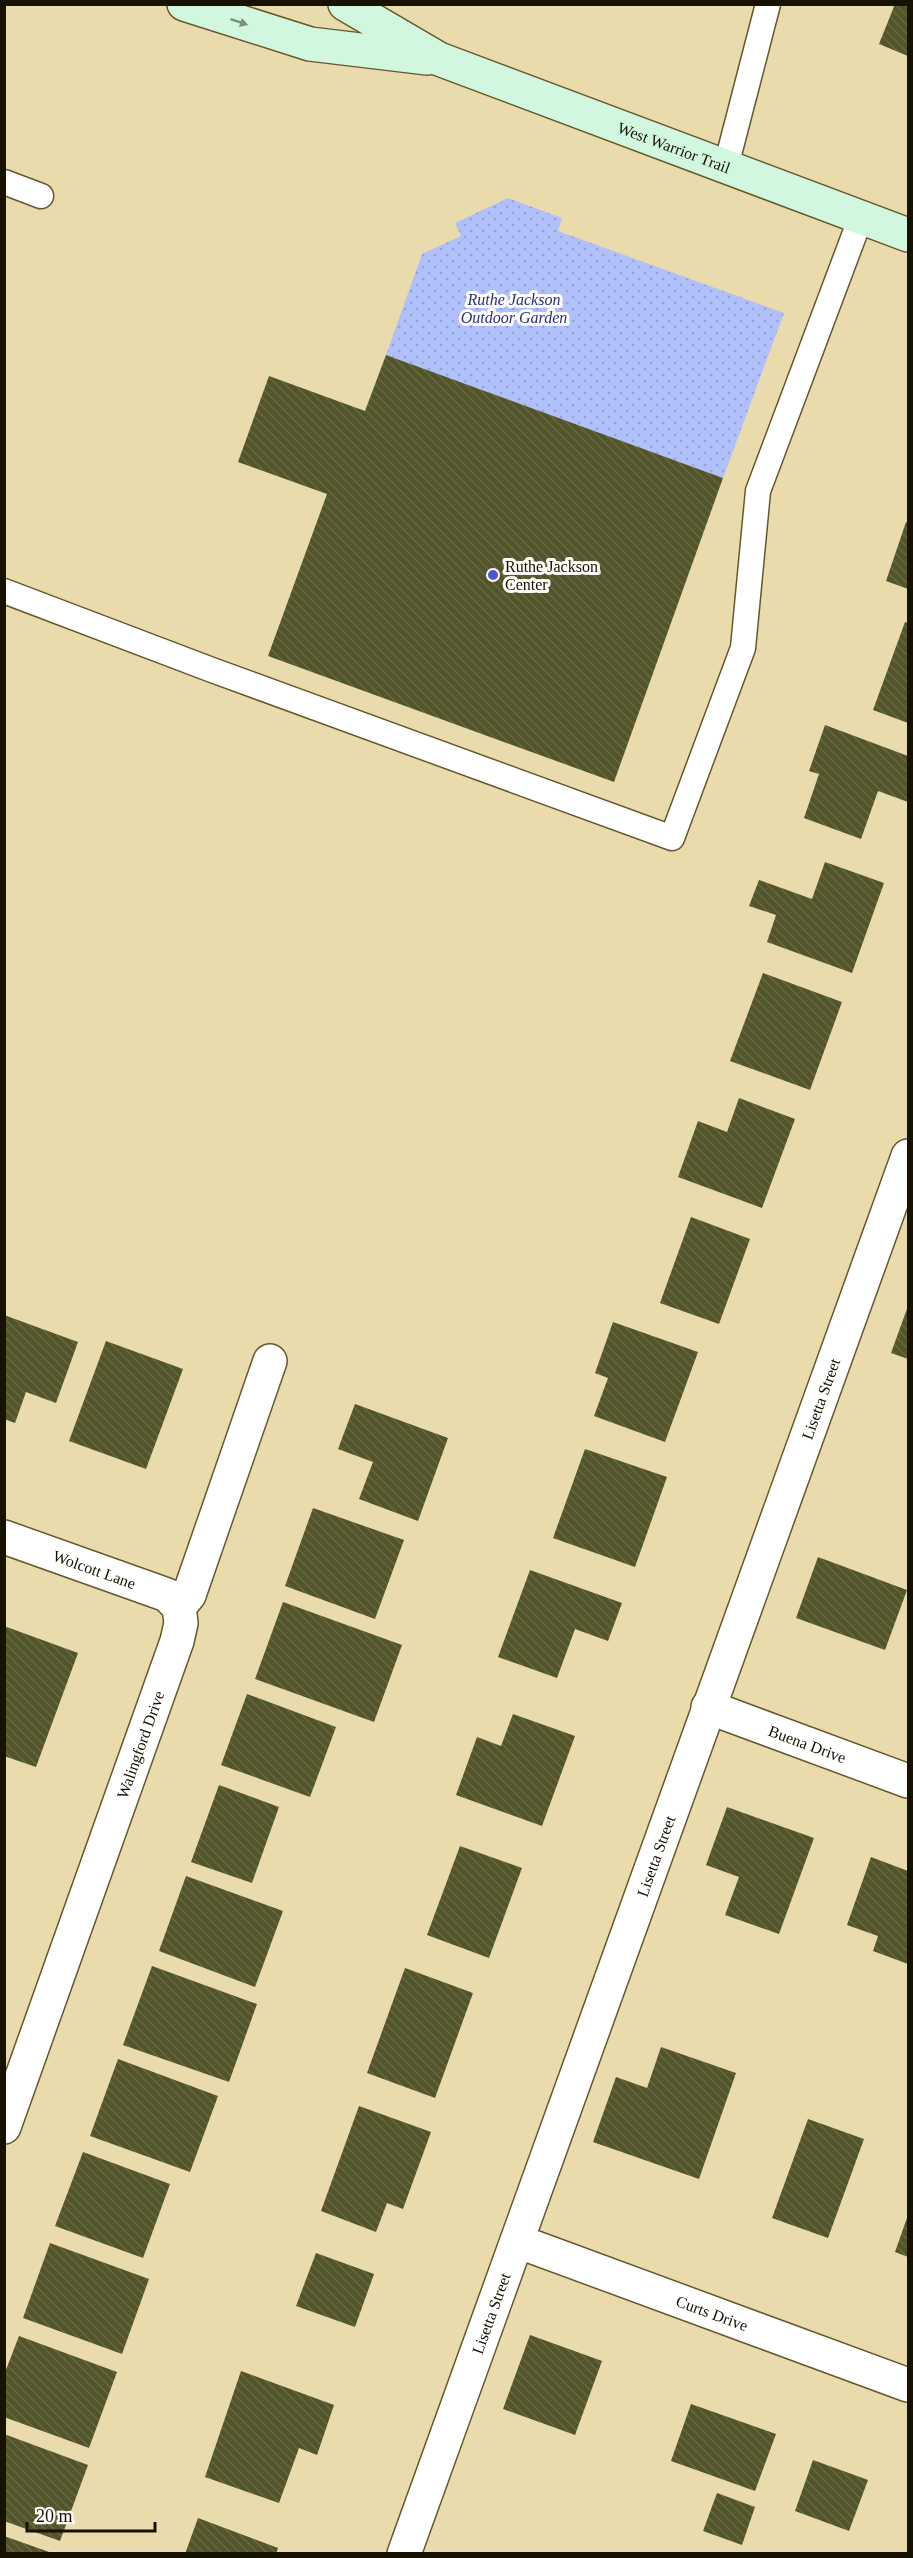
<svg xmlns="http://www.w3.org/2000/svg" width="913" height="2558" font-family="'Times New Roman',serif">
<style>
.garden{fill:url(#garden-dots)}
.building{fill:url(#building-back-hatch)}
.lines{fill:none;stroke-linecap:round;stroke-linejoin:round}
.service-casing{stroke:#65582d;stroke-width:27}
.minor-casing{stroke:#65582d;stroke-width:36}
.secondary-casing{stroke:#65582d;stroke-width:36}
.service{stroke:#fff;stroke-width:24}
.minor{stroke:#fff;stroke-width:33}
.secondary{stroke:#d1f8de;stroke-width:33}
.oneway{fill:#7d907b}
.poi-dot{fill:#4759cd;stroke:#fefcf8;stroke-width:2}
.labels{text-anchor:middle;stroke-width:6;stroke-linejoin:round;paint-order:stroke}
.street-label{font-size:16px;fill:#171102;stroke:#fefcf8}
.park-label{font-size:16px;font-style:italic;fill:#263083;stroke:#fefcf8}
.poi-label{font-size:16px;fill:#171102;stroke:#fefcf8;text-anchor:start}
</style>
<defs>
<pattern id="garden-dots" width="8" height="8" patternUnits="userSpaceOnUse" patternTransform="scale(1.5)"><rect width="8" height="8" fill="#afc0fa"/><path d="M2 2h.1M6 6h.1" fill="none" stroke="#96a4d5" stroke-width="1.8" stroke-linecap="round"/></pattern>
<pattern id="building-back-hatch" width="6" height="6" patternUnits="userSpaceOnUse" patternTransform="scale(1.5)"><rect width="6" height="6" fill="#525429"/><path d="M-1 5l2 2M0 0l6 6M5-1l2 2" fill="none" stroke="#676845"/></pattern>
</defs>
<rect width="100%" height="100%" fill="#eadbac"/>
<path class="garden" d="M508,198L562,218L558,231L784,313L723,478L386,355L422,254L461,236L455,223Z"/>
<path class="building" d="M895,4H908V56L879,44Z
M386,355L723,478L614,782L268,656L327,494L238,462L269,376L365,411Z
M906,522L908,523V589L886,581Z
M905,622L908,623V723L873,710Z
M825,725L908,756V802L878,791L861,839L804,818L819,774L809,771Z
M825,862L884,883L852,973L767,942L776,915L749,906L759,880L812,899Z
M763,973L842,1002L810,1090L730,1061Z
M739,1098L795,1119L762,1208L678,1177L698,1121L727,1132Z
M691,1217L750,1239L719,1324L660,1303Z
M908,1306V1359L891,1353Z
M4,1315L78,1342L56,1403L26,1392L15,1423L4,1419Z
M613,1322L698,1352L665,1442L594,1416L608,1378L595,1373Z
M106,1341L183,1369L146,1469L69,1441Z
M355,1404L448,1438L418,1521L359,1499L373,1462L338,1449Z
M585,1449L667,1477L635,1567L553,1538Z
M313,1508L404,1540L375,1619L285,1586Z
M818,1557L907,1590L885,1650L796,1618Z
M530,1570L622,1603L608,1641L575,1629L557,1678L498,1657Z
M283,1602L402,1645L374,1722L255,1679Z
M4,1626L78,1653L36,1767L4,1756Z
M247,1694L336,1727L310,1797L221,1765Z
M513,1714L575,1736L542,1826L456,1795L477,1737L501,1746Z
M219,1785L279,1807L252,1883L191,1862Z
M727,1807L814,1838L779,1934L725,1915L739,1877L706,1865Z
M460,1846L522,1868L489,1958L427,1935Z
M871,1857L908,1871V1964L873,1951L878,1936L847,1925Z
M186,1876L283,1911L255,1987L159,1951Z
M152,1966L257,2004L229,2082L123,2045Z
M405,1968L473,1993L435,2098L367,2073Z
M661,2047L736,2073L699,2179L593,2142L616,2077L647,2088Z
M118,2059L218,2096L190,2172L90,2136Z
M359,2106L431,2132L403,2209L387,2203L376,2232L321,2211Z
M808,2119L864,2139L828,2238L772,2218Z
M83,2152L170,2184L143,2258L55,2226Z
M908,2215V2257L895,2252Z
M50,2243L149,2279L122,2354L23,2318Z
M316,2253L374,2274L355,2327L296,2306Z
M530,2335L602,2361L575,2435L503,2409Z
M19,2336L117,2372L89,2448L4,2417V2375Z
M241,2371L334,2405L317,2455L299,2448L279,2503L205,2477Z
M691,2404L776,2434L755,2491L671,2461Z
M4,2434L88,2465L60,2541L4,2521Z
M813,2460L868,2480L849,2531L795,2511Z
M717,2493L755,2507L742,2545L703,2531Z
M198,2518L278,2548L276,2554H185Z
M4,2536L52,2553L51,2554H4Z"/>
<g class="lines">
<defs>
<path id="service" d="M726,166L768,4
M4,182L41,196
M4,591L212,670L672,838L743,648L758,491L861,217"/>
<g id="minor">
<path id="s1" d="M4,1537L167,1595L179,1607"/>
<path id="s2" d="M708,1707L908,1781"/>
<path id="s3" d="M4,2127L177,1641L181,1623L179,1607L189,1595L270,1361"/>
<path id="s4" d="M517,2241L908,2385"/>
<path id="s5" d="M404,2554L908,1156"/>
</g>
<g id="secondary">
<path d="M184,4L310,44L427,58"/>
<path id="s6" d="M345,4L439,59L908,235"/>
</g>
</defs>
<use href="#service" class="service-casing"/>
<use href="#minor" class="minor-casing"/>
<use href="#secondary" class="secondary-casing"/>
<use href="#service" class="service"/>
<use href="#minor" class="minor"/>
<use href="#secondary" class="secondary"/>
</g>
<defs><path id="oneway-solid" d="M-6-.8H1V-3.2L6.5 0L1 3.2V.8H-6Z" transform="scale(1.5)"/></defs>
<use class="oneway" href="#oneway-solid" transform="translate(239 22) rotate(18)"/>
<circle class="poi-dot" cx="493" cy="575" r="6"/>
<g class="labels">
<g class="street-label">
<text dy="6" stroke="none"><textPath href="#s6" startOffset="360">West Warrior Trail</textPath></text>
<text dy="6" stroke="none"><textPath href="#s5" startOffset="1228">Lisetta Street</textPath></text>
<text dy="6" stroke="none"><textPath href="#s1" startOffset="96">Wolcott Lane</textPath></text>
<text dy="6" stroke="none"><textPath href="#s3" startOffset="406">Walingford Drive</textPath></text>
<text dy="6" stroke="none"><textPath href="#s2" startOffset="106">Buena Drive</textPath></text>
<text dy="6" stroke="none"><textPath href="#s5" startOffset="742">Lisetta Street</textPath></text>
<text dy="6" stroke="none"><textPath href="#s5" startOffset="256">Lisetta Street</textPath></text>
<text dy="6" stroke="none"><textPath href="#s4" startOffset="208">Curts Drive</textPath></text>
</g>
<g class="park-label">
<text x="514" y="305">Ruthe Jackson<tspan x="514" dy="18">Outdoor Garden</tspan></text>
</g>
<g class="poi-label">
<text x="505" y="572">Ruthe Jackson<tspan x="505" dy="18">Center</tspan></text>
</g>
</g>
<rect width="913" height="2558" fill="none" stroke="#171102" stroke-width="12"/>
<path d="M27 2522v9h128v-9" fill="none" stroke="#171102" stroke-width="3"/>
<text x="36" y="2522" font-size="18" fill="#171102" stroke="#fefcf8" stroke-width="4.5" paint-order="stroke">20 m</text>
</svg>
